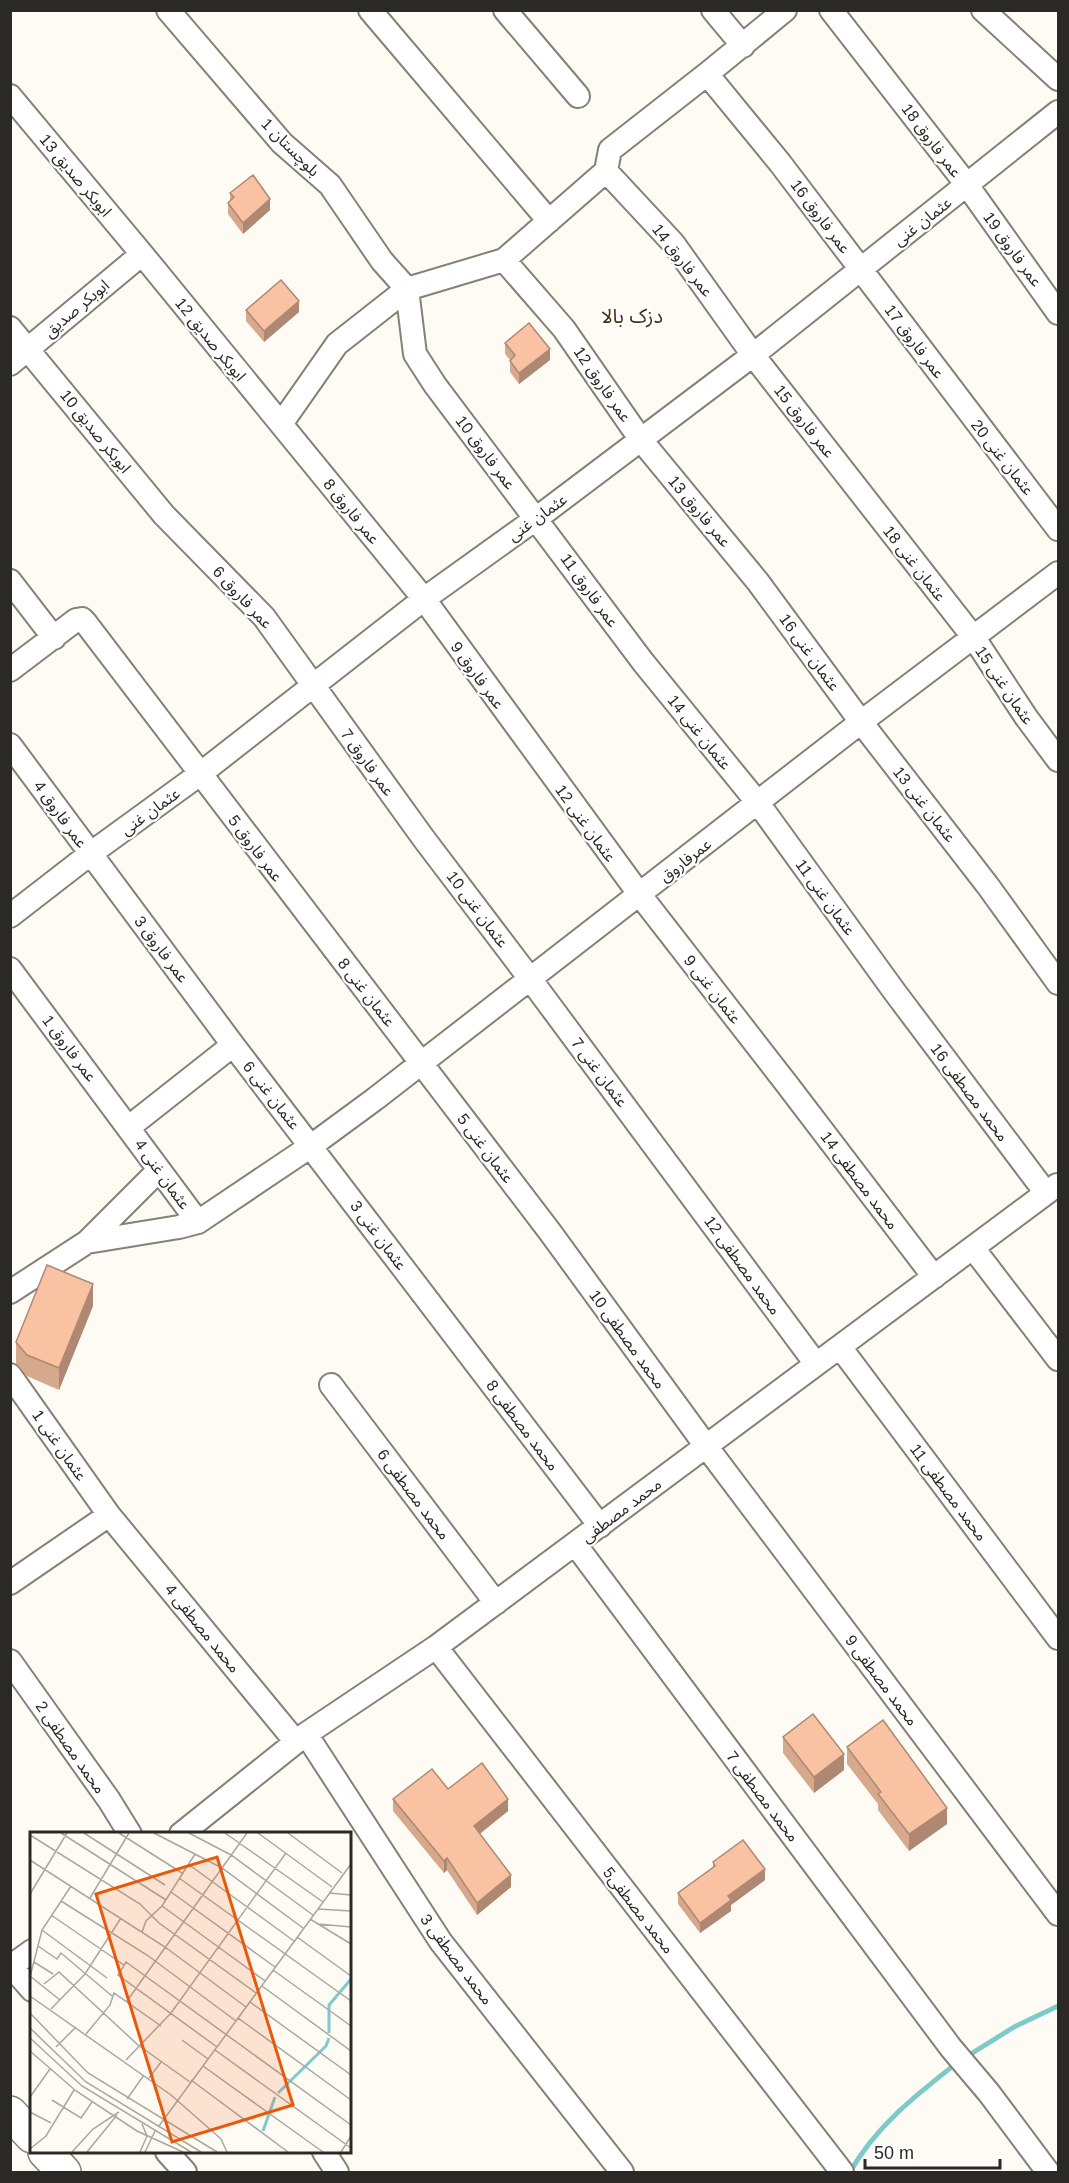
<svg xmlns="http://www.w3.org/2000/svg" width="1069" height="2183" font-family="Helvetica,'Noto Sans Arabic',sans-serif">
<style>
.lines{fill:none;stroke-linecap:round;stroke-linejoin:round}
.stream{stroke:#7ecaca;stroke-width:5}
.minor-casing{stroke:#868176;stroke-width:26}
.highway-casing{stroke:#868176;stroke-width:36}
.minor{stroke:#fff;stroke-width:22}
.highway{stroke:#fff;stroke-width:33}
.wall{fill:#d6a88c}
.shaded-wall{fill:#ae8872}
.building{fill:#f9c3a3;stroke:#ae8872;stroke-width:1.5}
.labels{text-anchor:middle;stroke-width:4.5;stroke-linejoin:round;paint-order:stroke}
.street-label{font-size:16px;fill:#2b2925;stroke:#fff}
.quarter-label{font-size:20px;fill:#4a300f;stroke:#fff}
.inset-river{fill:none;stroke:#7ecaca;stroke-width:3}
.inset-road{fill:none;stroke:#aaa7a1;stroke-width:1.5}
.view{fill:#e8590c;fill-opacity:0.15;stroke:#e8590c;stroke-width:3}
.inset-edge{fill:none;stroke:#2b2925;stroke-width:3}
</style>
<rect width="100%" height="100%" fill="#fefbf4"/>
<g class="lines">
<path class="stream" d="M966,2057L1014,2027L1058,2006
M850,2172C876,2126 916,2095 958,2062"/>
<defs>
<path id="minor" d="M168,10L282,143L330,185L382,261L407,289
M370,10L549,221
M505,10L578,96
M713,10L743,46
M831,10L967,185L1058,313
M983,10L1058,79
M707,74L780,163L1058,529
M10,96L142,254L424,599L640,895L786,1083L934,1277
M606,171L673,243L753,355L974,638L1026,717L1058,760
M504,260L564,329L641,440L758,582L861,722L988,886L1058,983
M407,289L415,354L435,385L643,662L758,803L894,991L1046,1193
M10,328L164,515L264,617L424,839L531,980L816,1364
M10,364L142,254
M281,424L337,344L407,289L504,260L606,171L610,150L707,74L785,10
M10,581L54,638
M10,670L76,620L82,619L85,622L550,1232L706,1446L1058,1914
M10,745L233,1045L600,1526
M10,916L90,854L200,774L424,599L537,518L753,355L1058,112
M10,969L198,1222
M129,1127L233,1045
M87,1242L159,1170
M973,1248L1058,1359
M10,1292L87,1242L179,1227L198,1222L311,1146L375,1099L861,722L1058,573
M840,1347L1058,1638
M10,1375L109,1515L296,1742
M331,1385L496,1603
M575,1544L951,2048L989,2093L1048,2172
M10,1583L109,1515
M436,1647L842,2172
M10,1661L109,1800L130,1834
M306,1734L441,1942L622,2172
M181,1834L306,1734L436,1647L1057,1185
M10,1965L32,1990
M10,1967L32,1951
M167,2152L185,2172
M324,2152L337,2172"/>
<path id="highway" d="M10,2113L32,2136
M45,2152L64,2172"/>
</defs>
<use href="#minor" class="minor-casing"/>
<use href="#highway" class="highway-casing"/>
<use href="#minor" class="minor"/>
<use href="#highway" class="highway"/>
</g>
<path class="wall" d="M230,193L270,210L243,234L228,214V203L230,201Z
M246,310L299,312L264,342L246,321Z
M505,343L550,360L519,384L510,372V360L505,354Z
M93,1306L59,1390L27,1376L16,1363V1342Z
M783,1737L844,1770L814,1793L783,1753Z
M847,1747L947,1824L909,1851L878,1810V1804L847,1764Z
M448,1789L508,1811L480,1834L511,1887L477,1915L447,1870L444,1873L393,1811V1799Z
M713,1862L765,1880L731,1905V1911L700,1933L678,1904V1893L713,1868Z"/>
<path class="shaded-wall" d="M270,199V210L243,234V223Z
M299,301V312L264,342V331Z
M550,349V360L519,384V373Z
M93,1284V1306L59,1390V1368Z
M844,1754V1770L814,1793V1777Z
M508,1799V1811L474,1838V1826Z
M947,1808V1824L909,1851V1834Z
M447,1858V1870L444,1873V1861Z
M765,1869V1880L731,1905V1911L700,1933V1923L728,1896Z
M511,1875V1887L477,1915V1903Z"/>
<path class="building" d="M253,175L270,199L243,223L228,203L234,197L230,193Z
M281,280L299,301L264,331L246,310Z
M529,323L550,349L519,373L510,361L515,355L505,343Z
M47,1265L93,1284L59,1368L27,1355L16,1342Z
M813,1714L844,1754L814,1777L783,1737Z
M883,1720L947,1808L909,1834L878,1794L881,1792L847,1747Z
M482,1763L508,1799L474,1826L511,1875L477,1903L447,1858L444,1861L393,1799L432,1769L448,1789Z
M743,1840L765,1869L728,1896L731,1900L700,1923L678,1893L715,1866L713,1862Z"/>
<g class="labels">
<g class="street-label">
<text transform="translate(932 140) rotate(53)" y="6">عمر فاروق 18</text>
<text transform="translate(291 147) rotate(45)" y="6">بلوچستان 1</text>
<text transform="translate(76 175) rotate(50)" y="6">ابوبکر صدیق 13</text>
<text transform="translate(821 216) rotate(53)" y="6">عمر فاروق 16</text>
<text transform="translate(922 221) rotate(-38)" y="6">عثمان غنی</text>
<text transform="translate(1013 249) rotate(54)" y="6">عمر فاروق 19</text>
<text transform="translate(683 260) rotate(52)" y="6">عمر فاروق 14</text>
<text transform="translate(76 308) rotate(-40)" y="6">ابوبکر صدیق</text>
<text transform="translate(211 339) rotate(51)" y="6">ابوبکر صدیق 12</text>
<text transform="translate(915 341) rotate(53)" y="6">عمر فاروق 17</text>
<text transform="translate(603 384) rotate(55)" y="6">عمر فاروق 12</text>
<text transform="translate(805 421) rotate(52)" y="6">عمر فاروق 15</text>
<text transform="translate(96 431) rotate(51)" y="6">ابوبکر صدیق 10</text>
<text transform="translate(486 452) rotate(53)" y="6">عمر فاروق 10</text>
<text transform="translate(1003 457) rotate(52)" y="6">عثمان غنی 20</text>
<text transform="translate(352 511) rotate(51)" y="6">عمر فاروق 8</text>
<text transform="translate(700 511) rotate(50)" y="6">عمر فاروق 13</text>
<text transform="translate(537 517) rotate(-36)" y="6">عثمان غنی</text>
<text transform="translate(915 563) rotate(52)" y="6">عثمان غنی 18</text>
<text transform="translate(590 590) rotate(54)" y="6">عمر فاروق 11</text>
<text transform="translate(243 597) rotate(47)" y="6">عمر فاروق 6</text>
<text transform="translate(810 652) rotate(54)" y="6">عثمان غنی 16</text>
<text transform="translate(478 675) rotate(54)" y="6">عمر فاروق 9</text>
<text transform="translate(1005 685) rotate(56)" y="6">عثمان غنی 15</text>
<text transform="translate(700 732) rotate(51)" y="6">عثمان غنی 14</text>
<text transform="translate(368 762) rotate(54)" y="6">عمر فاروق 7</text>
<text transform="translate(925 804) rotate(52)" y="6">عثمان غنی 13</text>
<text transform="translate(150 811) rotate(-36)" y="6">عثمان غنی</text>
<text transform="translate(61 814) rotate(54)" y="6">عمر فاروق 4</text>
<text transform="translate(586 823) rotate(54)" y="6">عثمان غنی 12</text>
<text transform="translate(256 848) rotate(53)" y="6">عمر فاروق 5</text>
<text transform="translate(685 860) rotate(-38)" y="6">عمرفاروق</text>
<text transform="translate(826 897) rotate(54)" y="6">عثمان غنی 11</text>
<text transform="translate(478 909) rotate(53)" y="6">عثمان غنی 10</text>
<text transform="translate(162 949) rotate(53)" y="6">عمر فاروق 3</text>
<text transform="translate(713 989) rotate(52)" y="6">عثمان غنی 9</text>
<text transform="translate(367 992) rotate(52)" y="6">عثمان غنی 8</text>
<text transform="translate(70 1048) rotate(53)" y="6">عمر فاروق 1</text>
<text transform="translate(600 1072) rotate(53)" y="6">عثمان غنی 7</text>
<text transform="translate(970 1092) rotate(53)" y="6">محمد مصطفی 16</text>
<text transform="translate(272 1095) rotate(52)" y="6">عثمان غنی 6</text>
<text transform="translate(486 1148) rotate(53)" y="6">عثمان غنی 5</text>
<text transform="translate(163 1174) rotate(54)" y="6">عثمان غنی 4</text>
<text transform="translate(860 1180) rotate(53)" y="6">محمد مصطفی 14</text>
<text transform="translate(379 1235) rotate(53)" y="6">عثمان غنی 3</text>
<text transform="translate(743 1265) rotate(54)" y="6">محمد مصطفی 12</text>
<text transform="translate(628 1339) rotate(54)" y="6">محمد مصطفی 10</text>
<text transform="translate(523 1425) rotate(53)" y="6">محمد مصطفی 8</text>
<text transform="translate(60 1445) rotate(55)" y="6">عثمان غنی 1</text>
<text transform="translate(949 1492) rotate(53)" y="6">محمد مصطفی 11</text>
<text transform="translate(414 1494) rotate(53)" y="6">محمد مصطفی 6</text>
<text transform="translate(621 1510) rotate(-37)" y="6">محمد مصطفی</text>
<text transform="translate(203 1628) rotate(51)" y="6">محمد مصطفی 4</text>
<text transform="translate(882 1680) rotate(53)" y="6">محمد مصطفی 9</text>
<text transform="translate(71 1747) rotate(55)" y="6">محمد مصطفی 2</text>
<text transform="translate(763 1796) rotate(53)" y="6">محمد مصطفی 7</text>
<text transform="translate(639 1910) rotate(52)" y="6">محمد مصطفی5</text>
<text transform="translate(457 1959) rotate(53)" y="6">محمد مصطفی 3</text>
</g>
<g class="quarter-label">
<text x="632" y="323">دزک بالا</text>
</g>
</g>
<g transform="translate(30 1832)">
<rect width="321" height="321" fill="#fefbf4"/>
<path class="inset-river" d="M299,201V173L321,147M248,261L296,214L299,206M233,299L245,265"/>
<path class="inset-road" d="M31,1L136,68M54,1L135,53M89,1L152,41M124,1L192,36L273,96M159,1L201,23L283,83M195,1L293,70M228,1L302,55M258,1L312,41M0,3L110,72L129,91L226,161M0,28L135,115L216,175M158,32L264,109M149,46L321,169M141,60L245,135M299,61L321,63M0,62L37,1M60,66L99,1M31,69L117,123L206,189M132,74L235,149M288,77L321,79M21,83L94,133M280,87L321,112M288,92L321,95M12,98L77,146M112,100L116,89L132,74L165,22M267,105L321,144M8,114L27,127L31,121L82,164M4,130L23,142M243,138L321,194M0,144L30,168M0,145L12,98L41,54M14,152L29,140L108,213L160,250M232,154L321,219M0,164L141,263L191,307L197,320M97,169L217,1M220,170L321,243M21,177L55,142L91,86M0,181L58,241L187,320M208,186L321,268M0,196L56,250L171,320M56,202L80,173L84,161L131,194M0,206L52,254L161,320M152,208L178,227M26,215L46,195M187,215L88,143L96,130L321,293M185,218L321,316M0,219L46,259L107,299L153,320M96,228L141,181L256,21M173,234L293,320M119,246L131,230M161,248L258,320M0,265L20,237M97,267L114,243M22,268L51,286L62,270M0,280L21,291M129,294L321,32M0,317L16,304L44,258M42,320L63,297L89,280M57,320L87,283M110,320L117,304L112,292M115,320L125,299M311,320L321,304"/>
<path class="view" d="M187,25L263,273L142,310L66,62Z"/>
<rect width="321" height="321" class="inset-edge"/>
</g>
<rect width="1069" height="2183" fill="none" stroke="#2b2925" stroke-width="24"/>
<path d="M865 2159v9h135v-9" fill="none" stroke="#2b2925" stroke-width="3"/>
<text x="874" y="2159" font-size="18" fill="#2b2925" stroke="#ffffff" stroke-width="4.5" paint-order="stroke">50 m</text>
</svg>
